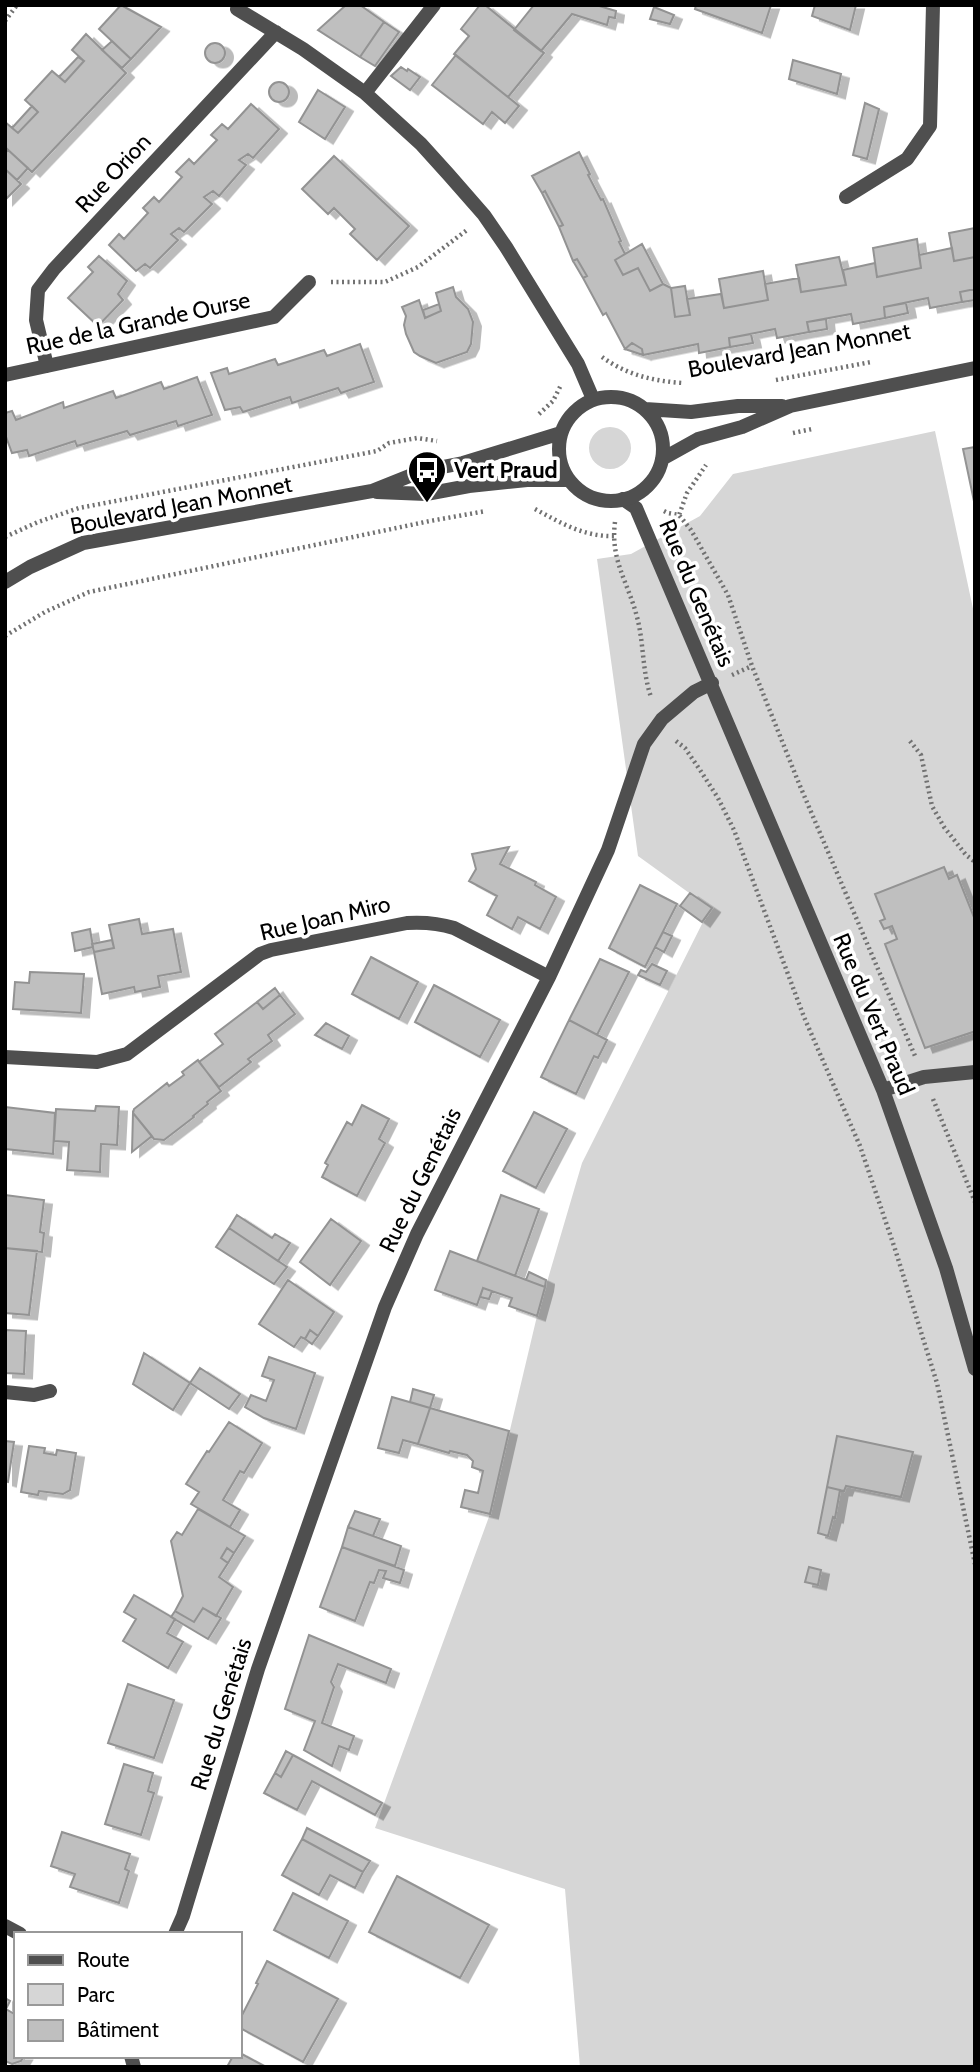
<svg xmlns="http://www.w3.org/2000/svg" width="980" height="2072" font-family="Cabin,sans-serif">
<style>
.green{fill:#d6d6d6}
.building{fill:#bfbfbf;stroke:#939393;stroke-width:2;filter:url(#shadow)}
.lines{fill:none;stroke-linecap:round;stroke-linejoin:round}
.path{stroke:#717171;stroke-width:4.5;stroke-dasharray:2 3.5;stroke-linecap:butt}
.minor{stroke:#4f4f4f;stroke-width:14}
.tertiary{stroke:#4f4f4f;stroke-width:14}
.labels{text-anchor:middle;stroke-width:7;stroke-linejoin:round;paint-order:stroke}
.street-label{font-size:23px;fill:#000;stroke:#fff}
.poi-label{font-size:23px;font-weight:bold;fill:#000;stroke:#fff;text-anchor:start}
</style>
<defs>
<filter id="shadow"><feDropShadow dx="8" dy="4.5" stdDeviation="0" flood-color="#0004"/></filter>
</defs>
<rect width="100%" height="100%" fill="#fff"/>
<path class="green" d="M589 448a21 21 0 1 1 42 0a21 21 0 1 1-42 0Z
M935,431L975,618V2067H580L565,1889L375,1828L490,1514L537,1316L582,1163L710,908L638,856L597,559L631,554L700,516L733,474Z"/>
<path class="building" d="M121,5L161,27L131,59L99,29Z
M346,5H360L384,22L360,57L318,30Z
M480,5H485L544,53L508,97L454,54L469,36L461,29Z
M534,5H596L616,11L615,18L609,17L607,25L572,14L541,51L514,30Z
M696,5H771L762,33L695,9Z
M815,5H856L850,30L812,16Z
M654,7L674,15L670,24L650,19Z
M384,22L399,32L375,66L360,57Z
M86,34L126,73L32,172L5,147V122L18,133L38,112L25,100L52,71L65,82L84,61L72,50Z
M112,41L131,59L122,68L102,50Z
M205 53a10 10 0 1 1 20 0a10 10 0 1 1-20 0Z
M456,55L519,106L505,123L492,112L483,124L432,85Z
M78,57L84,61L65,82L59,77Z
M793,60L841,74L837,94L789,79Z
M401,67L407,71L408,69L420,77L410,90L391,76Z
M269 92a10 10 0 1 1 20 0a10 10 0 1 1-20 0Z
M318,90L345,107L325,139L299,122Z
M865,103L879,109L867,159L853,155Z
M251,104L279,129L253,158L248,154L239,160L246,165L219,196L213,191L204,197L212,204L184,232L179,228L171,234L178,240L150,268L145,264L136,271L109,245L119,234L124,239L148,213L143,208L154,197L159,202L182,177L176,172L189,159L194,164L217,140L211,135L222,124L228,129Z
M32,106L38,112L18,133L12,128Z
M8,150L28,168L17,180L5,169V153Z
M579,152L590,174L588,175L601,200L603,199L621,241L619,242L625,254L615,260L623,275L638,268L650,291L663,284L671,288L675,317L690,315L687,299L721,294L724,308L768,300L765,284L799,278L801,292L846,285L843,270L875,263L877,277L921,268L919,255L952,248L954,261L975,257V289L960,292L962,302L930,308L928,298L884,307L885,318L853,324L851,314L807,322L809,332L777,338L775,329L729,338L730,347L699,353L698,344L643,355L642,349L632,343L625,349L606,313L603,315L583,278L587,276L577,259L573,261L559,227L563,225L545,191L542,193L532,176Z
M334,156L409,226L377,260L350,234L355,229L334,208L328,214L302,189Z
M5,169L21,184L5,200Z
M545,191L563,225L559,227L542,193Z
M975,228V257L954,261L949,233Z
M917,239L921,268L877,277L873,248Z
M642,244L663,284L650,291L638,268L623,275L615,260Z
M99,256L127,281L118,294L123,300L98,326L68,298L93,272L88,267Z
M839,257L846,285L801,292L796,265Z
M577,259L587,276L583,278L573,261Z
M763,271L768,300L724,308L719,279Z
M685,286L690,315L675,317L671,288Z
M453,287L456,297L468,309L473,322L471,344L467,352L436,363L420,356L414,352L406,334L404,325L406,316L402,307L419,300L425,318L441,311L436,293Z
M975,289V300L962,302L960,292Z
M906,303L908,313L885,318L884,307Z
M439,304L441,311L425,318L423,310Z
M826,319L827,329L809,332L807,322Z
M751,334L753,343L730,347L729,338Z
M632,343L642,349L643,355L625,349Z
M360,344L374,382L341,393L338,388L292,403L290,397L243,412L240,407L225,410L211,373L227,368L229,374L275,359L278,365L324,350L327,356Z
M197,377L212,415L178,426L176,421L130,435L127,431L77,446L75,441L29,456L27,450L12,453L5,434V413L12,411L16,420L63,402L64,408L113,391L116,398L161,382L164,389Z
M975,447V506L963,449Z
M509,847L500,864L536,882L535,885L556,897L540,929L518,917L512,929L487,915L497,896L469,881L476,869L472,854Z
M944,867L949,879L957,875L975,920V1034L973,1032L925,1048L885,944L897,939L892,926L884,929L880,921L885,919L875,894Z
M640,885L677,904L645,967L609,948Z
M690,893L712,908L702,922L680,906Z
M139,919L142,934L173,929L181,972L158,976L160,987L135,992L134,987L102,994L94,952L114,948L109,925Z
M90,929L93,947L75,951L72,933Z
M663,932L672,936L664,952L655,947Z
M112,940L114,948L94,952L92,944Z
M371,957L418,982L399,1019L352,994Z
M600,959L629,972L597,1035L569,1020Z
M652,964L667,971L660,985L638,975L641,970L646,972Z
M30,972L84,974L81,1013L13,1009L15,982L29,983Z
M434,985L500,1020L480,1057L415,1022Z
M275,988L280,995L263,1009L257,1002Z
M280,995L295,1014L268,1035L272,1041L248,1059L251,1062L219,1087L199,1062L223,1044L215,1034L257,1002L263,1009Z
M569,1020L607,1040L598,1058L594,1056L576,1094L541,1077Z
M326,1023L349,1036L342,1049L315,1035Z
M198,1060L221,1091L207,1102L208,1104L193,1116L194,1117L164,1140L154,1139L133,1113L134,1109L167,1083L169,1086L184,1075L182,1072Z
M362,1105L389,1119L379,1139L385,1143L357,1196L322,1177L328,1165L325,1163L347,1122L352,1125Z
M96,1106L119,1107L117,1145L101,1144L100,1172L67,1170L69,1142L54,1141L56,1109L95,1111Z
M5,1107L55,1113L53,1154L5,1149Z
M534,1112L567,1129L536,1188L503,1171Z
M133,1113L152,1136L132,1152Z
M5,1195L44,1200L40,1232L44,1233L42,1252L5,1248Z
M501,1195L539,1209L515,1276L477,1261Z
M237,1215L272,1238L275,1234L290,1243L278,1261L229,1228Z
M331,1219L361,1241L330,1285L300,1262Z
M229,1228L287,1267L274,1284L216,1247Z
M5,1248L37,1251L29,1315L5,1313Z
M450,1251L545,1287L537,1316L509,1306L512,1298L483,1288L477,1305L435,1290Z
M529,1272L546,1280L545,1287L526,1280Z
M288,1280L334,1312L318,1336L310,1330L305,1339L301,1337L294,1347L259,1324Z
M483,1288L492,1291L489,1299L480,1297Z
M5,1330L26,1331L24,1374L5,1373Z
M310,1330L318,1336L312,1344L305,1339Z
M144,1353L190,1383L173,1410L133,1384Z
M269,1357L315,1373L296,1429L264,1418L245,1407L251,1395L266,1401L274,1380L262,1376Z
M200,1368L240,1394L229,1409L190,1383Z
M413,1389L434,1395L430,1408L410,1402Z
M392,1397L430,1408L418,1444L403,1440L399,1453L378,1448Z
M430,1408L509,1431L490,1514L461,1507L465,1490L478,1493L483,1471L472,1467L473,1461L467,1455L450,1451L449,1453L418,1444Z
M229,1422L262,1443L244,1473L240,1471L223,1500L240,1510L230,1527L191,1504L199,1492L186,1484L207,1451L209,1452Z
M837,1436L913,1452L901,1497L846,1486L844,1491L827,1487Z
M5,1441L14,1442L8,1482L5,1481Z
M29,1446L45,1448L44,1453L56,1455L57,1450L76,1453L70,1490L63,1494L39,1491L38,1495L21,1492Z
M827,1487L840,1490L835,1518L833,1517L828,1536L818,1533Z
M198,1509L245,1536L234,1553L227,1548L221,1558L228,1563L219,1577L233,1587L216,1616L203,1608L194,1622L175,1611L183,1596L171,1541L177,1532L182,1535Z
M355,1511L380,1519L373,1536L348,1527Z
M348,1527L401,1546L395,1566L342,1547Z
M342,1547L404,1570L400,1583L383,1578L386,1571L379,1570L374,1583L370,1582L355,1621L320,1607Z
M227,1548L234,1553L228,1563L221,1558Z
M809,1567L821,1570L818,1585L805,1582Z
M134,1595L175,1619L167,1633L183,1642L168,1668L123,1641L136,1619L124,1612Z
M203,1608L221,1618L208,1639L171,1617L175,1611L194,1622Z
M309,1635L391,1669L386,1683L338,1664L331,1682L334,1687L322,1723L354,1736L349,1750L339,1746L332,1766L304,1750L315,1721L285,1709Z
M128,1684L174,1700L154,1758L108,1743Z
M286,1751L293,1755L281,1777L275,1773Z
M293,1755L382,1803L375,1815L312,1781L297,1810L264,1793L275,1773L281,1777Z
M124,1764L153,1773L148,1791L154,1793L141,1835L105,1824Z
M307,1828L370,1861L363,1872L302,1839Z
M62,1832L130,1854L125,1869L129,1871L119,1903L70,1887L75,1874L51,1866Z
M302,1839L363,1872L355,1888L330,1875L319,1895L282,1875Z
M397,1876L489,1925L460,1978L369,1932Z
M293,1893L348,1921L329,1958L274,1930Z
M267,1961L338,1999L303,2062L240,2028V2019L258,1984L256,1983Z
M5,1998L10,2001L6,2009L16,2015V2056H24L21,2061L12,2064L5,2061Z
M240,2053L266,2067H227L233,2056H240Z"/>
<g class="lines">
<path class="path" d="M5,21L17,5
M331,282H385L418,267L467,230
M602,357C627,375 653,381 683,383
M776,380L871,362
M539,414L553,401L561,385
M793,433L812,429
M535,509C561,523 584,537 615,536
M664,511L668,513L679,515L691,530L728,595L752,666L800,786L915,1056
M670,520L679,515L687,493L706,465
M615,522C610,560 628,582 637,617C644,643 642,671 651,697
M5,537L38,522L79,508L377,451L389,443L417,438L437,441
M5,636L45,612L89,592L430,521L486,511
M732,675L752,666
M676,741L685,748L700,770L718,798L734,830L804,1017L860,1146L895,1249L937,1383L975,1564
M910,741L921,755L932,806L944,827L966,855L975,862
M933,1099L975,1202"/>
<path class="minor" d="M237,9L303,49L365,93L421,144L449,175L484,215L506,247L578,364L593,399
M365,93L434,5
M846,197L907,159L930,126L933,5
M47,366L36,320L38,290L54,269L276,32
M5,375L274,317L309,282
M623,499L636,508L883,1090L946,1268L975,1369
M5,1057L97,1062L127,1054L260,954L271,950L407,923C424,922 438,923 454,928L549,977
M883,1090L924,1077L975,1072
M5,1392L34,1395L50,1391
M5,1926L20,1934
M175,1934L183,1916L258,1669L385,1307L417,1234L549,977L608,850L644,744L662,719L694,692L712,683
M131,2056L134,2067"/>
<path class="tertiary" d="M559 449a52 52 0 1 1 104 0a52 52 0 1 1-104 0Z
M645,409L691,412L738,406H782
M662,459L698,439L742,427L790,406L975,368
M377,492L426,494L469,486L527,480H569
M5,582L30,567L83,543L372,491L422,471L463,463L561,433"/>
</g>
<defs>
<symbol id="bus-pin" viewBox="-11 -11 22 30"><path d="M0 17L-7.5 6A9.5 9.5 0 1 1 7.5 6Z" fill="#000" stroke="#fff"/><path d="M-5-6H5V4H4V6H2V4H-2V6H-4V4H-5ZM-3.5-4V0h7V-4ZM-3.5 1.2v1.5H-2V1.2ZM2 1.2v1.5H3.5V1.2Z" fill="#fff"/></symbol>
</defs>
<g fill-rule="evenodd">
<use href="#bus-pin" x="405" y="448" width="44" height="60"/>
</g>
<g class="labels">
<g class="street-label">
<text transform="translate(113 173) rotate(-47)" y="8">Rue Orion</text>
<text transform="translate(138 323) rotate(-12)" y="8">Rue de la Grande Ourse</text>
<text transform="translate(799 350) rotate(-10)" y="8">Boulevard Jean Monnet</text>
<text transform="translate(181 505) rotate(-11)" y="8">Boulevard Jean Monnet</text>
<text transform="translate(697 593) rotate(67)" y="8">Rue du Genétais</text>
<text transform="translate(325 918) rotate(-13)" y="8">Rue Joan Miro</text>
<text transform="translate(874 1014) rotate(67)" y="8">Rue du Vert Praud</text>
<text transform="translate(420 1180) rotate(-64)" y="8">Rue du Genétais</text>
<text transform="translate(221 1714) rotate(-73)" y="8">Rue du Genétais</text>
</g>
<g class="poi-label">
<text x="454" y="478">Vert Praud</text>
</g>
</g>
<rect width="980" height="2072" fill="none" stroke="#000000" stroke-width="14"/>
<rect x="14" y="1932" width="228" height="126" fill="#ffffff" stroke="#999999" stroke-width="2"/>
<rect x="28" y="1955" width="35" height="10" fill="#4f4f4f" stroke="#999999" stroke-width="2"/>
<text x="77" y="1967" font-size="21" fill="#000000">Route</text>
<rect x="28" y="1984" width="35" height="21" fill="#d6d6d6" stroke="#999999" stroke-width="2"/>
<text x="77" y="2002" font-size="21" fill="#000000">Parc</text>
<rect x="28" y="2020" width="35" height="21" fill="#bfbfbf" stroke="#999999" stroke-width="2"/>
<text x="77" y="2037" font-size="21" fill="#000000">Bâtiment</text>
</svg>
